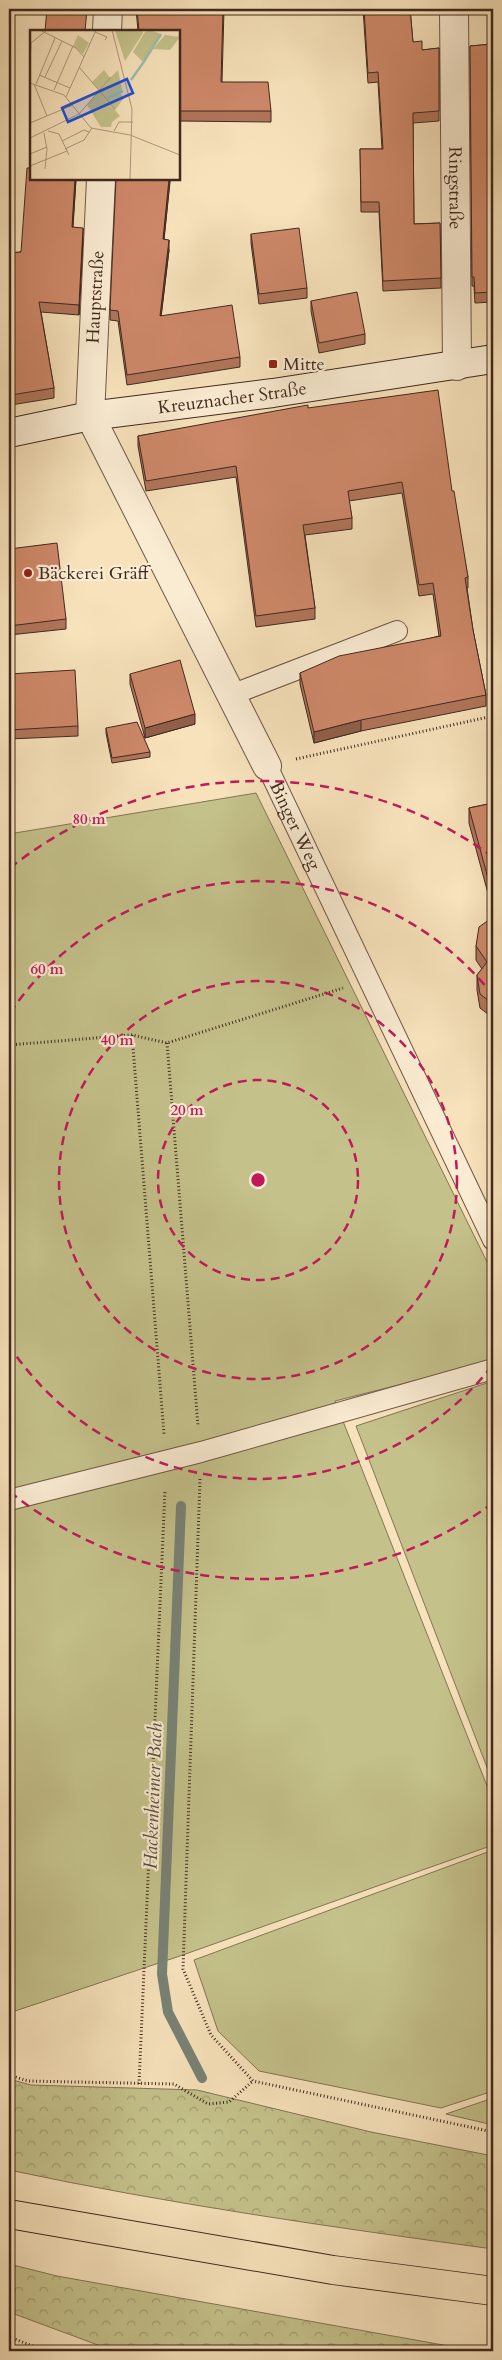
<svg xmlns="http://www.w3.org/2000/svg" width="502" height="2360" font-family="Cardo,serif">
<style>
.green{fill:#c4c18b;stroke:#827555}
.forest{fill:url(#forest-crowns);stroke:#827555}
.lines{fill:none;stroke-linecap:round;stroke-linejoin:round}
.stream{stroke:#788275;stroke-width:10}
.service-casing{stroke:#6e5746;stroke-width:22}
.minor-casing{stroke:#6e5746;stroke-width:30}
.secondary-casing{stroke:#41291f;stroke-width:30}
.primary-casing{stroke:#41291f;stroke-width:30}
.path{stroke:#41291f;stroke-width:3;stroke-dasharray:1 2.5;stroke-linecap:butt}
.service{stroke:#faecd3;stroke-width:20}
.minor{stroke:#faecd3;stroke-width:28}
.secondary{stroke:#faecd3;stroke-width:28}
.primary{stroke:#f7e2bb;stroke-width:28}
.wall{fill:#b0755a;stroke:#41291f}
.shaded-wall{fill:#905f4a;stroke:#41291f}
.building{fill:#cd8869;stroke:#41291f}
.ring{fill:none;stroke:#c2185b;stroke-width:2.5;stroke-dasharray:9 6}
.poi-dot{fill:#8f2418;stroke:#faecd3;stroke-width:2}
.labels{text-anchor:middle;stroke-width:4.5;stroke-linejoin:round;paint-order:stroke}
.street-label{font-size:18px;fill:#41291f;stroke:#faecd3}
.poi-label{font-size:18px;fill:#41291f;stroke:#faecd3;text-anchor:start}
.water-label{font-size:19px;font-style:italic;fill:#584e43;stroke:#faecd3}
.inset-river{fill:none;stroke:#9dbeae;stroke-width:2.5}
.inset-road{fill:none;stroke:#ae987d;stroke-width:1}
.view{fill:#1d4ed8;fill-opacity:0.15;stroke:#1d4ed8;stroke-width:2.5}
.inset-edge{fill:none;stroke:#41291f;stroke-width:2.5}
.centre{fill:#c2185b;stroke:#faecd3;stroke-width:2.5}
.ring-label{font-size:15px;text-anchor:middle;font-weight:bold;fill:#c2185b;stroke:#faecd3;stroke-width:4.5;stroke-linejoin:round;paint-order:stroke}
</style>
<defs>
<pattern id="forest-crowns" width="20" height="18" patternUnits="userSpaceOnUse" patternTransform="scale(1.25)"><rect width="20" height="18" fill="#c4c18b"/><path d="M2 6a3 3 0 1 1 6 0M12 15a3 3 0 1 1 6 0" fill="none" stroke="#a19d71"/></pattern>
</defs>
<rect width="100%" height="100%" fill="#f7e2bb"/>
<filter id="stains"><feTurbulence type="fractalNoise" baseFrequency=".004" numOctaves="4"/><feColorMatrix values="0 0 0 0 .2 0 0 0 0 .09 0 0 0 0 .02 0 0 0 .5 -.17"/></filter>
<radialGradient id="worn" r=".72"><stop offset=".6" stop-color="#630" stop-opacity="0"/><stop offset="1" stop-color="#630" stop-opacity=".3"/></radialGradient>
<path class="green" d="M256,793L493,1274V1361L335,1401L493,1801V1845L177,1957L9,2013V834Z
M493,1381V1783L356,1426Z
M493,1850V2091L441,2108L259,2071L218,2031L194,1960Z
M493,2098V2125L446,2114Z"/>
<path class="forest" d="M9,2079L31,2085L197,2090L371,2132L493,2156V2249C331,2227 169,2204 9,2170Z
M9,2264L57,2276L460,2348L493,2351H114L9,2312Z"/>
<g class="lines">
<path class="stream" d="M181,1506L162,1974L168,2012L202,2078"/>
<defs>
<g id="service">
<path d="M231,695L397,631"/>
<path id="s1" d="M267,766L493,1240"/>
<path d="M9,1500L201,1452L493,1369"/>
</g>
<g id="minor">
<path id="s2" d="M454,9L457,366"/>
<path d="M107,31L108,9"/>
<path d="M101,179L90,416L267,766"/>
</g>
<g id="secondary">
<path id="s3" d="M9,433L90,416L273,393L493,359"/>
</g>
<path id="primary" d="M9,2214L333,2270L493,2291"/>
</defs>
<use href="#service" class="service-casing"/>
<use href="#minor" class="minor-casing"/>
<use href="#secondary" class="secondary-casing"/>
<use href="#primary" class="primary-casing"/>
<path class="path" d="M296,759L493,716
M132,1035L164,1434
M167,1043L198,1426
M9,1045L132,1035L167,1043L343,988
M200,1479L183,1969L211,2035L253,2081L493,2132
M9,2075L28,2081L174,2084L208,2104L229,2102L253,2081
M139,2084L165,1490
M9,2337L46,2351"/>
<use href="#service" class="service"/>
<use href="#minor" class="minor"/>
<use href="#secondary" class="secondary"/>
<use href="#primary" class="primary"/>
</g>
<path class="wall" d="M136,9H224L222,82L271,111V122L179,121V31H138Z
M363,9H410L413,42L422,50L439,48V121L413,123L414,224L440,223L441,288L383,291L379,212H361L360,149H382L378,82L368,83Z
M493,44V302L475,303L474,286H472L470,46Z
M76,179L73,227L83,238L79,315L41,312L54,388V398L11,405L10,395H9V253L21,252Z
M170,179L164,239L169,250L161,316L240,357V367L127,385L118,321L110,320V310Z
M251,234L307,288V298L259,304L251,243Z
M311,301L365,334V344L319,353L311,311Z
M308,408L452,491L468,577V588H467L473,630L486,695V706L361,731L314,743L300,684V673L439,636L433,594L419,596L402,493L349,501L352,518V529L305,535L315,608V619L256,627L236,477L146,491L138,446V436Z
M9,549L66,619V629L9,635Z
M9,674L78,726V736L9,739Z
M130,674L195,724L145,738L130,684Z
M106,728L150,752V757L112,763L106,733Z
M493,803V912L469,823V808Z
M493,917V1018L480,1008L477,990V975L482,969L476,960V946Z"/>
<path class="shaded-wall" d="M75,179H76L72,237V227Z
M169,179H170V182L163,249V239Z
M83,228V238L79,315V305Z
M169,240V250L160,326V316Z
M195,714V724L145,738V728Z
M361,720V731L314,743V732Z"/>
<path class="building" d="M47,9H87L85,31H45Z
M137,9H223L221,82H268L271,111H179V31H139Z
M364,9H410L413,42L422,41V50L439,48V111L413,113L414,224L440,223L441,278L383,281L379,202H361L360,149H383L378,72L368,73Z
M493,44V292L475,293L474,277H472L470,46Z
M27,168H31V179H75L72,227L83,228L79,305L39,302L54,388L11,395L10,384L9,385V253L21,252Z
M116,179H169L163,239L169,240L160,316L232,305L240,357L127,375L118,311L110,310Z
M299,228L307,288L259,294L251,234Z
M357,292L365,334L319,343L311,301Z
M438,390L452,491H454L468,577L465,578L473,630L486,695L361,720L314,732L300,673L339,656L441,636L433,583L419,585L402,482L348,491L352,518L303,525L315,608L256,616L236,466L146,481L138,436L308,405V408Z
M57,543L66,619L9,626V549Z
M180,660L195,714L145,728L130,674Z
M75,670L78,726L9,730V674Z
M137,722L150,752L112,758L106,728Z
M493,803V897L469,808Z
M493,917V1004L480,994L477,975L487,962L476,946L479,927Z"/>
<g class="ring">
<circle cx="258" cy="1180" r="100"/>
<circle cx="258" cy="1180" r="199"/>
<path d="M492 1366A299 299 0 0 1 10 1347M10 1013A299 299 0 0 1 492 994"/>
<path d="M493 1503A399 399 0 0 1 10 1492M10 868A399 399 0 0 1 493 857"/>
</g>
<g class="poi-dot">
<rect x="268" y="359" width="10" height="10" rx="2.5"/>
<circle cx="28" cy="573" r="5"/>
</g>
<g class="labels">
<g class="street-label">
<text dy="6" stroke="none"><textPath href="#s2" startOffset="179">Ringstraße</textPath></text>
<text transform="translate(95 297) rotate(-87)" y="6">Hauptstraße</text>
<text dy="6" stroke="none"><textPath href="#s3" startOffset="226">Kreuznacher Straße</textPath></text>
<text dy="6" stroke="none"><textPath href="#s1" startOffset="66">Binger Weg</textPath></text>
</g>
<g class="poi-label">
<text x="283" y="370">Mitte</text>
<text x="38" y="579">Bäckerei Gräff</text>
</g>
<g class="water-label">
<text transform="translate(152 1796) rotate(-88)" y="7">Hackenheimer Bach</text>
</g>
</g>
<g transform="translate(30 30)">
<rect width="150" height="150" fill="#f7e2bb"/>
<path d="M85,0H112L113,3L95,31ZM121,0L130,4L113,32L103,22L115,2ZM135,5L150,7L140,20L123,19ZM74,40L80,48L88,40L92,59L90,63L94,68L85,80L90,86L82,92L81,97H71L57,75L69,60L62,52Z" fill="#c4c18b"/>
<path d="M48,5L59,13L53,24L43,16Z" fill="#c4c18b"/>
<path class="inset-river" d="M113,33L131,4M101,50L113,33M78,68L93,61"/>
<path class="inset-road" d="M10,0L46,18L54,27M82,0L102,79L100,150M65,2L77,7L75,10M0,34L1,13L17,0M49,37L85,79M9,45L40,58M15,47L32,11M0,53L34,65L61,98L100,105L150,125M4,54L17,86M6,54L25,8M24,60L43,16M36,67L66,0M0,93L43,75M18,101L29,104L39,125M84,101L89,92H103M14,103L17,119L15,139M0,108L49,84L81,47M32,111L54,100L59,102M35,119L54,110L62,98M0,124L17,117M0,136L37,121"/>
<path class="view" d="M97,49L103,63L38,92L32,78Z"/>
<rect width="150" height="150" class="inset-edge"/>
</g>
<circle cx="258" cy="1180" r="8" class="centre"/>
<g class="ring-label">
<text x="89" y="824">80 m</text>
<text x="47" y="974">60 m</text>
<text x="117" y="1045">40 m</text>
<text x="187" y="1115">20 m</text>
</g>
<rect width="502" height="2360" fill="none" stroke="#f7e2bb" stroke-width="30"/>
<rect x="10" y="10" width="482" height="2340" fill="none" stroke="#41291f" stroke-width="2.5"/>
<rect x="15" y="15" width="472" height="2330" fill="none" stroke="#41291f"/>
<rect width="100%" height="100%" filter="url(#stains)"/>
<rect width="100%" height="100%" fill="url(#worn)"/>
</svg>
